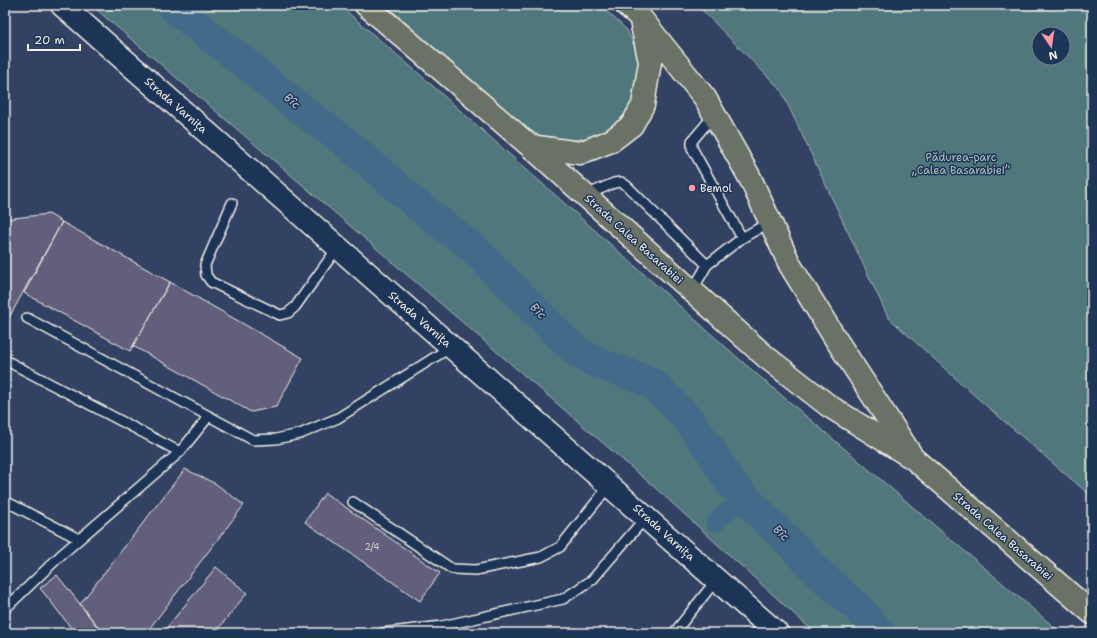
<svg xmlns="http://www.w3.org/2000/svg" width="1097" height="638" font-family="'Shantell Sans',sans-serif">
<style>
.green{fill:#4f777b;stroke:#a2b4b2;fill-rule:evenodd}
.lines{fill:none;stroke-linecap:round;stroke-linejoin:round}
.canal{stroke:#426a89;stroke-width:18}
.river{stroke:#426a89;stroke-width:31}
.building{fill:#625f7d;stroke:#f4f1e8}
.service-casing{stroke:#f4f1e8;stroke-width:12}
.tertiary-casing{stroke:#f4f1e8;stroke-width:25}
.primary-casing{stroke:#f4f1e8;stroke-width:25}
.service{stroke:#1d3557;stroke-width:9}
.tertiary{stroke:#1d3557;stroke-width:22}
.primary{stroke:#6a7266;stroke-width:22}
.poi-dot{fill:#ff9aa2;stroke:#1d3557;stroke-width:1.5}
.labels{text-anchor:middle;stroke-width:3;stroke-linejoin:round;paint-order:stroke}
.number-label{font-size:9px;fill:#d0cccd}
.street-label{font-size:11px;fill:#f4f1e8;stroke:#1d3557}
.park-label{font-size:11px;fill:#b2c0bc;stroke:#1d3557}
.poi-label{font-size:11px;fill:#f4f1e8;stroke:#1d3557;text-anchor:start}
.water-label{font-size:12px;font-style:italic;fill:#b6c2c7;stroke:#1d3557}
</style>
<rect width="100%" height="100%" fill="#324262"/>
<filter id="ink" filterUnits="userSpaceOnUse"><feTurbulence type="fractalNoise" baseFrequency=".025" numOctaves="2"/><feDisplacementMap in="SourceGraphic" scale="8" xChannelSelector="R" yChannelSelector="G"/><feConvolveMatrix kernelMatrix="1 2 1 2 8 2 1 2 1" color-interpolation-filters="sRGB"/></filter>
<g filter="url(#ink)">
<path class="green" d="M91,5H339L417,72L746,365L1061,633H815L660,492L299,182Z
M386,5H600L627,30L639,56L640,80L636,100L625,116L610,130L587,138L564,141L543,137L528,129L463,74Z
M697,5H1092V497L975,396L888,317L781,90ZM1039,34H1063V58H1039Z"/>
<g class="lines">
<path class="canal" d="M715,523L743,496"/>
<path class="river" d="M172,5L188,19L254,70L290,101L344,141L416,204L473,248L562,338L578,352L595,362L650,382L668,399L690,422L709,448L730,482L743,496L821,575L857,607L880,633"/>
</g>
<path class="building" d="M49,214L62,222L5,325V219Z
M62,222L170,282L130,351L24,293Z
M170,282L303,358L276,407L251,412L133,346Z
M185,469L216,484L244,505L146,633H103L80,604Z
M325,493L440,573L420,601L305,522Z
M216,567L247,593L215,633H166L164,631Z
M57,575L80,604L102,633H75L40,588Z"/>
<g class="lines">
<defs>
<path id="service" d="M714,115L692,141V148L742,238L770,222
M586,195L614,183L621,182L627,186L707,265L692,291
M232,203L205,265L206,275L211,282L280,315L288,313L295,307L338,247
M707,265L742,238
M27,318L253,440L276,439L300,434L338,418L451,347
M5,360L180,452
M5,501L79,539
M353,502L452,569L476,570L541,557L560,547L609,486
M5,609L61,555L180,452L209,416
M382,633L442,626L563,599L592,580L646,517
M674,633L717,579"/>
<path id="tertiary" d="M62,5L777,633"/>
<path id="primary" d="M366,5L530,146L766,357L829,406L914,459L1092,613
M626,5L640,17L705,98L750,178L790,265L835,338L910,453
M530,146L580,153L611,141L632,125L643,105L650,62L641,21"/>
</defs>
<use href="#service" class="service-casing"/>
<use href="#tertiary" class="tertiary-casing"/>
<use href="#primary" class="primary-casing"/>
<use href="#service" class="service"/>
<use href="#tertiary" class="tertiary"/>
<use href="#primary" class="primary"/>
</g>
</g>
<circle class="poi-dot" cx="692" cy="188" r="4"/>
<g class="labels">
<g class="number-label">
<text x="372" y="550">2/4</text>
</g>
<g class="street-label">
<text transform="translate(176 105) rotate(41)" y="4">Strada Varnița</text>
<text transform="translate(634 239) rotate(42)" y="4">Strada Calea Basarabiei</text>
<text transform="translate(420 319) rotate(41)" y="4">Strada Varnița</text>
<text transform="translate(664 532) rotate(42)" y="4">Strada Varnița</text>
<text transform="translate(1003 536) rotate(41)" y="4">Strada Calea Basarabiei</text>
</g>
<g class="park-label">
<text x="961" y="161">Pădurea-parc<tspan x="961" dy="13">„Calea Basarabiei”</tspan></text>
</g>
<g class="poi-label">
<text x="700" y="192">Bemol</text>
</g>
<g class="water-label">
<text transform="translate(292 101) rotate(39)" y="4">Bîc</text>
<text transform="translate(538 311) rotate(45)" y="4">Bîc</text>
<text transform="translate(781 533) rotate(44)" y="4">Bîc</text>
</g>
</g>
<rect width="1097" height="638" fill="none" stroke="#1d3557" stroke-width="20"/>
<rect x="10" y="10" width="1077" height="618" fill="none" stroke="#f4f1e8" stroke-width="1.5" filter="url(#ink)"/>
<g transform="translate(1051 46) rotate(167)"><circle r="19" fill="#1d3557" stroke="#738091"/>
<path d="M0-3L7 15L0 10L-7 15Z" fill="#ff9aa2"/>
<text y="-6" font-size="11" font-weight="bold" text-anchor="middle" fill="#f4f1e8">N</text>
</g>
<path d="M28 44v6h52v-6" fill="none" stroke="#f4f1e8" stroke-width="2"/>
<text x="34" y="44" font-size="12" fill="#f4f1e8" stroke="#1d3557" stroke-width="3" paint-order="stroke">20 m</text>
</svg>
